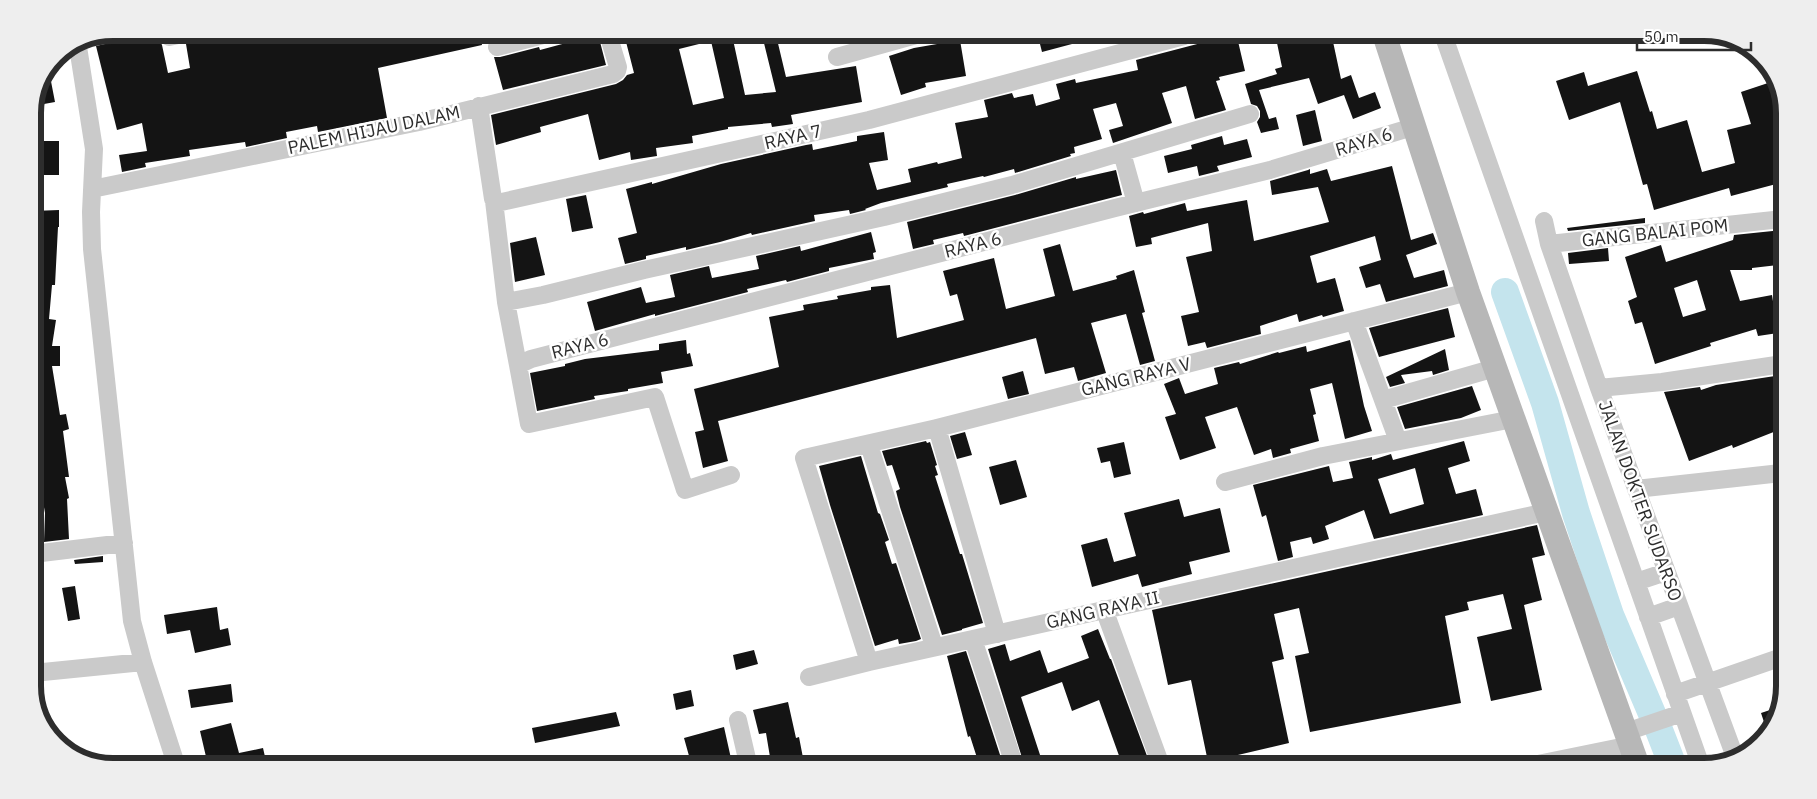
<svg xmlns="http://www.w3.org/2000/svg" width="1817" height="799" font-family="'IBM Plex Sans',sans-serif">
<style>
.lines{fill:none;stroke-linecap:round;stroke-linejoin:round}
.river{stroke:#c4e4ed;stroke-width:28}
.building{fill:#141414;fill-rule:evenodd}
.street{stroke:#cacaca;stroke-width:18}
.secondary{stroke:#b7b7b7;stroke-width:24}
.labels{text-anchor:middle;stroke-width:5;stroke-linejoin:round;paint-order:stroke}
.street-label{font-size:18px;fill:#2d2d2d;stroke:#fff}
.rim{fill:none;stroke:#2d2d2d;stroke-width:6}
</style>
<rect width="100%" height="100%" fill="#fff"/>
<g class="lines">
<path class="river" d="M1505,292L1545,403L1576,513L1610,615L1659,730L1673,766"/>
</g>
<path class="building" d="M154,33H159V39L162,45L168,73L190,68L186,44L249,33L480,34L482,45L378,68L387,118L318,132L317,126L286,132L287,138L246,147L245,142L189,150L190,156L145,163L146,167L122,172L119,155L147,151L142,123L117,130L96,46Z
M577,34H598L606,65L503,90L494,57H500L539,47L540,50L566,43L565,37Z
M624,34L732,35L745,95L776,92L762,35H776L786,77L856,66L862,102L791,115L793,124L772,127L771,123L728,127V129L692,136L693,143L656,148L657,156L631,160L630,152L599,160L588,114L540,127L541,132L496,145L491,115L616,84L623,80L627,75L634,73ZM711,41L724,98L693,105L679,49Z
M1038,36H1087V40L1042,52Z
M1224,37H1237L1245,71L1219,77L1220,80L1216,81L1226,110L1195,119L1186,86L1162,93L1172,123L1113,143L1109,130L1123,126L1116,103L1093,109L1102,139L1074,147L1075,153L1070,154L1071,156L1015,173L1014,169L984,177L983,176L947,184L948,187L881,203L865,209L866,210L850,214L849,210L814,215L815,221L752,235L751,233L720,242L686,250V247L646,256V259L625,264L618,238L637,233L626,189L652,182V184L721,164L806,145L812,144L813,150L857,141V136L884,132L888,160L869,163L877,190L911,182L908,169L937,162L938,164L962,158L955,123L988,117L984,100L1012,93L1014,98L1033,94L1036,106L1060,99L1056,84L1075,79L1076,83L1138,70L1136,60Z
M1303,37H1332L1341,79L1351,75L1359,98L1375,92L1381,108L1353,119L1344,95L1318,104L1309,78L1259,90L1269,119L1276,117L1279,129L1261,133L1257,122L1260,117V111L1257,106L1251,104L1245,84L1277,74L1275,69L1282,67L1277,43Z
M960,40L966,76L925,83L926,87L901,95L889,56L914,48Z
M49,71L55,102L33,106L46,79Z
M1637,71L1650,112L1652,111L1657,129L1687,120L1702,172L1735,163L1727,130L1751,124L1741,92L1774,81L1784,108V182L1731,196L1729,188L1654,210L1647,184L1643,185L1620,102L1569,120L1556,81L1584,72L1588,86Z
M1315,110L1322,141L1303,146L1296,115Z
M1222,136L1224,145L1247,139L1252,157L1217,166L1219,171L1199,176L1197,166L1168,173L1164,156L1192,149L1191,145Z
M33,141H59V175H33Z
M1392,166L1411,240L1433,233L1437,244L1406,255L1414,278L1444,270L1448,286L1386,302L1380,284L1366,288L1359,267L1381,260L1375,236L1310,256L1317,283L1335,278L1344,311L1323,317L1322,315L1299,322L1297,314L1260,326L1261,334L1207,348L1205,342L1188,346L1181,316L1199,312L1186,257L1212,251L1208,223L1151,238L1152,244L1136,247L1129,216L1143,212L1144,214L1185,203L1187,211L1247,200L1254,241L1329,222L1318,187L1272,195L1270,181L1308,170L1310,169V174L1327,169L1331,181Z
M1116,170L1122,195L964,236L963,233L933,240L934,244L913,249L907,222L1015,195L1076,177V179Z
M586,195L593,228L572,232L566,199Z
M59,210V227H58L55,285H52L49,319L56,320L52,346H60V366H52L60,415L66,414L69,429L63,431L69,477H65L69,498L67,499L69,539L44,542L45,513L36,460H33V440L42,439L33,365V346H34L39,312L33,311V211Z
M1645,218V223L1568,231L1567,228Z
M1783,230V263H1777L1778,265L1752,268V270H1730L1740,301L1772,295L1778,333L1758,336L1756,329L1710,343L1711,346L1655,364L1642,322L1635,324L1628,301L1637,297L1625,257L1661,245L1666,262L1733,240L1734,235ZM1697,280L1706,310L1683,317L1674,288Z
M871,232L876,252L873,253L874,259L829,268V271L787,282L786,280L747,289L748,292L655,316V314L595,331L587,302L641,287L646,303L675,297L670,275L709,266L712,278L759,269L756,256L800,246L801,251Z
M536,237L545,275L515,282L510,243Z
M1060,244L1073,291L1117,279L1116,276L1134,270L1145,312L1142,313L1155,361L1140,365L1126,314L1091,323L1106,373L1078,381L1074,367L1045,374L1036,338L718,421L728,461L703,468L695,432L704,430L694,389L779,367L769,317L804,310L803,305L838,299L837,296L871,290V287L890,285L897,338L964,320L957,294L950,296L943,271L994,258L1006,309L1055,296L1043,249Z
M1608,248L1609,261L1569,264L1568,253Z
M1448,308L1455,337L1379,357L1369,328Z
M686,340L687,354L690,353L693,366L661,372L663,383L628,389V391L594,396L595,399L537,411L530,373L565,366V364L585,359L659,350V344Z
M1350,340L1364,406L1372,431L1345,439L1332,383L1310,389L1316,414L1313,415L1319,441L1290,449L1291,453L1273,458L1271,449L1254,455L1237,407L1205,417L1216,448L1180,460L1165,417L1176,414L1164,384L1179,378L1185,394L1218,384L1214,368L1239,362L1240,364L1278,352L1279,353L1306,346L1307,352Z
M1445,349L1449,370L1433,375L1432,371L1401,375L1405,383L1390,387L1386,377Z
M1023,371L1029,394L1008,399L1002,377Z
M1782,375L1781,429L1733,448L1732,445L1689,461L1664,392L1700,387L1701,390L1716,385Z
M1472,386L1481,410L1461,418L1405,429L1397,407Z
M965,432L972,455L957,459L950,436Z
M926,441L927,443L930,442L937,465L935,466L938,475L935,476L960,554H962L983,623L962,629V630L942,635L900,507L896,491L900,489L892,465L887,466L882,451Z
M1464,441L1470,461L1448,468L1456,494L1476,489L1483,515L1374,539L1364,510L1325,526L1329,539L1313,544L1311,537L1290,542L1293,557L1278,561L1266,515L1262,517L1253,485L1329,466L1333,482L1353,478L1349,462L1372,457V460L1391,454L1393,460ZM1415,468L1424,504L1390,514L1378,479Z
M1124,442L1131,474L1114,478L1110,461L1101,463L1097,448Z
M861,456L878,513L880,514L889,540L885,542L892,564L896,563L921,639L916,641L899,644L898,639L875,646L830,505L819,466Z
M1016,460L1027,497L1000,505L989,467Z
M1179,499L1184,517L1220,508L1230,552L1189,562L1192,574L1142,587L1138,574L1092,587L1081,545L1107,538L1114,562L1136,556L1124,513Z
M1537,525L1545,555L1532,558L1542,600L1524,605L1542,690L1491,701L1477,637L1512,629L1503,594L1467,602L1469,610L1445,616L1461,703L1310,732L1295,656L1309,653L1299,608L1274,614L1284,659L1272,662L1289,743L1208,762L1191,680L1168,685L1152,610Z
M103,556V562L75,564L74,560Z
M75,586L80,619L68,621L62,588Z
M217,607L220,630L228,628L231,645L195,653L190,630L167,634L164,615Z
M1098,629L1110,659H1111L1150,764H1122L1099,700L1072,711L1062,682L1021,697L1043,764H1024L988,649L1005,644L1010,661L1040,650L1048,673L1089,658L1081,636Z
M754,650L758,664L736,670L733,655Z
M966,651L1003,764H979L970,736L968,737L947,656Z
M231,684L233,702L191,708L188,690Z
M691,690L694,706L676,710L673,694Z
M788,702L796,738L799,737L804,763H771L766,733L759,734L753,710Z
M1779,707L1778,717L1767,731L1761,713Z
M616,712L620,726L535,743L532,728Z
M231,723L239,753L263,748L266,761H207L200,731Z
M724,727L732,763H691L684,738Z"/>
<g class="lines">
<path class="street" d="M169,37L187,33
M1444,37L1701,766
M78,47L94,149L91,212L92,249L132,621L143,662L175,761
M497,47L547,34
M837,57L916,35
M479,106L493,199L497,203L869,120L1184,36
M1122,153L1136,203
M92,189L419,122L613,74L617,71L618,67L608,34
M494,201L506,302L543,295L644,270L884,217L1012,185L1250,114
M1544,221L1549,244L1783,219
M1549,244L1599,388L1735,757
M1468,292L937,428L804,458L869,662L1546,512
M506,302L518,365L531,359L1115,208L1270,170L1413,127
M1354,321L1398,441
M518,365L529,424L655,397L685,490L731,475
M1599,388L1662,382L1782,364
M1383,400L1495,368
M937,428L997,634
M869,445L934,646
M1225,482L1323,456L1513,419
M1636,489L1781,473
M33,554L124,543
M1636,582L1666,572
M1104,609L1159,760
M1648,617L1679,606
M973,639L1014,764
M33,673L143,662
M809,677L869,662
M1675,694L1779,658
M738,720L748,763
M1626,732L1682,713
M1528,766L1631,745"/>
<path class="secondary" d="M1385,37L1468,292L1638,766"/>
</g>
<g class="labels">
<g class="street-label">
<text transform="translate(374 130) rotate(-12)" y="6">PALEM HIJAU DALAM</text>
<text transform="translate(793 137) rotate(-13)" y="6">RAYA 7</text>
<text transform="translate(1364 142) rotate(-17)" y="6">RAYA 6</text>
<text transform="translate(1655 233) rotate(-6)" y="6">GANG BALAI POM</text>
<text transform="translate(973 245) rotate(-14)" y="6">RAYA 6</text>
<text transform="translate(580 346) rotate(-14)" y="6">RAYA 6</text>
<text transform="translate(1136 377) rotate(-14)" y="6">GANG RAYA V</text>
<text transform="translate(1640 501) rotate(70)" y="6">JALAN DOKTER SUDARSO</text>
<text transform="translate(1103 610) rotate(-13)" y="6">GANG RAYA II</text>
</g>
</g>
<path d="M0 0H1817V799H0ZM113 41H1704A72 72 0 0 1 1776 113V686A72 72 0 0 1 1704 758H113A72 72 0 0 1 41 686V113A72 72 0 0 1 113 41Z" fill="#eee" fill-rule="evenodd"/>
<path class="rim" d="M113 41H1704A72 72 0 0 1 1776 113V686A72 72 0 0 1 1704 758H113A72 72 0 0 1 41 686V113A72 72 0 0 1 113 41Z"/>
<path d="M1637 42v8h114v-8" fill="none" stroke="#2d2d2d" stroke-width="2.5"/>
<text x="1644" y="42" font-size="15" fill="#2d2d2d" stroke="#ffffff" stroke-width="4" paint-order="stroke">50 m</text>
</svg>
